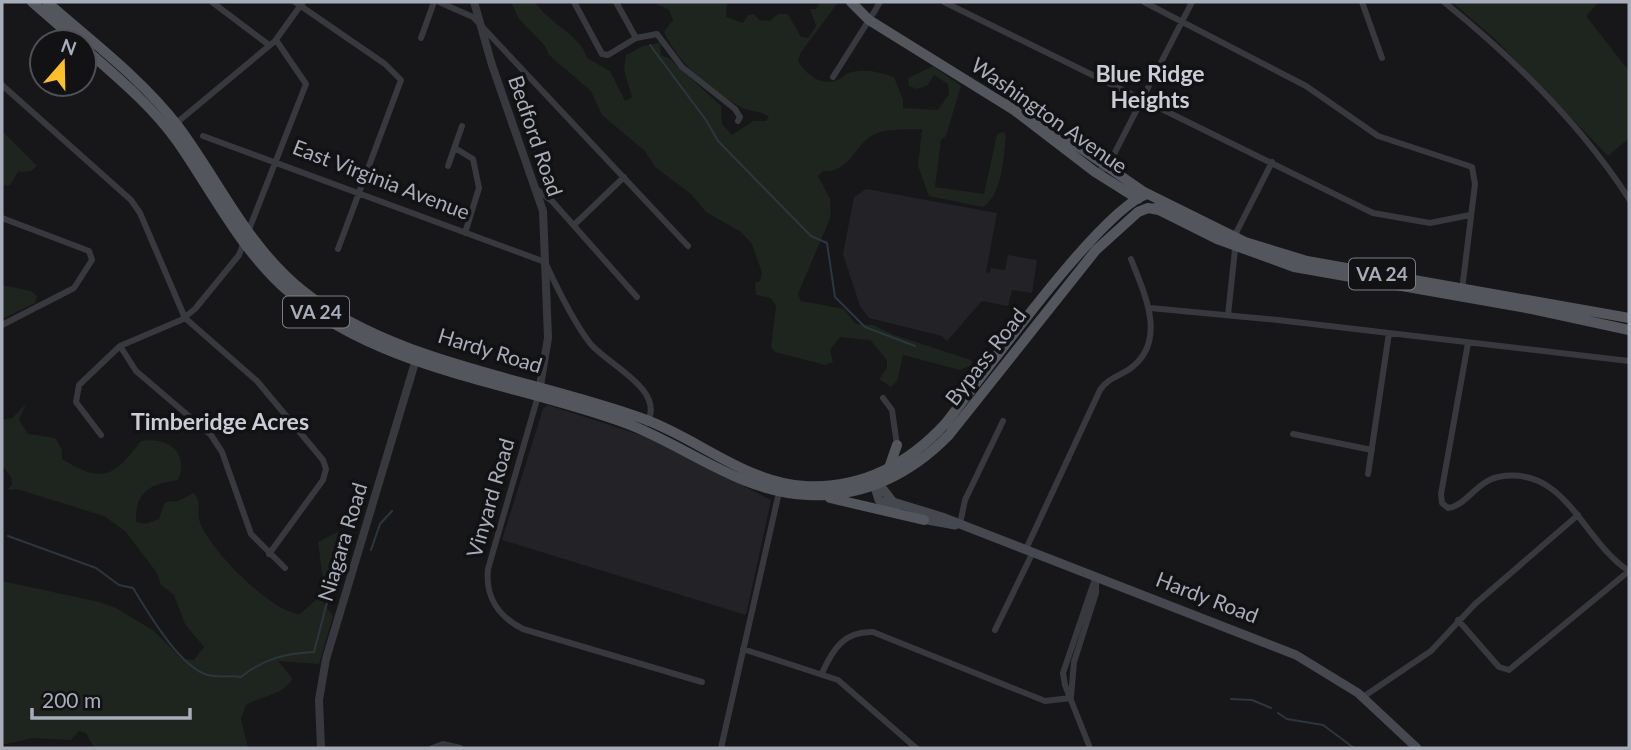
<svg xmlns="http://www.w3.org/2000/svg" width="1631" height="750" font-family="Lato,sans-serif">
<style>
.built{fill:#232327}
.green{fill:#1d251e}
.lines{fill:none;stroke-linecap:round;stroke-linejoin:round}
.stream{stroke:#2c363f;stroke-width:2}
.minor{stroke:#38393f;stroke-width:6}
.tertiary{stroke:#38393f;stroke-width:8}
.secondary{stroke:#46484f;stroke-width:9}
.primary{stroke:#54565e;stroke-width:10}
.labels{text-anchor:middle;stroke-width:7;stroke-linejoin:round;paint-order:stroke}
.shield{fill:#121215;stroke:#7b7e88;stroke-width:2}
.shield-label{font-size:19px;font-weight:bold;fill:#a8adba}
.street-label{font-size:21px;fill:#a8adba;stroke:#121215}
.neighbourhood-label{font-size:23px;font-weight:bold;fill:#cacdd6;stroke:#121215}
</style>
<rect width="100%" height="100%" fill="#17171a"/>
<path class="built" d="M866,189L997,213L986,272L990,273L991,268L1005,270L1008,255L1037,260L1032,293L1012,290L1008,306L982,301L947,341L942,336L869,318L860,306L843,254L854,197Z
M548,405L649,438L771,500L746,615L502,540L543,409Z"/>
<path class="green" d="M511,2H535C548,23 582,36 587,58L610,71L625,101L632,97L624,70L626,55L643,46L660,43L661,55L670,59L721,106L722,124L732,135L753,121H766L769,117C762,111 752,112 743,108C712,93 679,64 664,32L673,20L669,10L653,2H727L726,17L743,23L748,15L754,14L759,20L770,21L778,14H788L801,37L808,38L816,26L810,9H816L821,2L837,4L801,52L798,61C806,75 823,88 840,79C843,77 845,74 849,73C863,68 880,72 894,77L903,100V108L938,110L949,94L948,84L934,75L928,85L917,89L909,86L908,78L933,66L961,86L946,136L941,140L935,187L984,194L997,134L1004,132L1006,136C1003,157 1003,194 983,207L929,196L918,166L922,129C906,130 880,127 867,139C853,152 846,173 823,171L818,176L830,199L831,216L798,294L801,301L844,309L856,324L873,325L894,335L971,360L972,365L960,370L903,355L897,381L891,387L879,379L887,368V360L870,340L840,337L830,350L833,362L825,365L775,352L771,347L776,306L771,298L756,295L755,283L760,281L762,273L752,244L741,232L706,212L691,194L655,167L645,151L602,115L591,91L549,55L545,46L519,19Z
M1452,2H1599L1586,16L1629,71V138L1608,156L1496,40Z
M2,131L37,166L31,171L18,172L10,185L2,186Z
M2,285L31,291L37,296L35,303L2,319Z
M26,404L19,420L28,434L55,438L62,450V459C104,485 114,476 141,441C168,436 190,453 178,480C151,484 135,490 136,522L146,524L159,519L165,502L178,501L194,493C202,504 197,508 199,519C206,547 272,613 300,614L315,601L323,579L318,542L338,532L345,542L344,548L337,551L323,595L324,604L333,616L319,664L278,661L292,678C287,694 260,696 246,705L241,719L248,748H94L86,733L79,731L71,740L32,738L2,745V581L99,602L116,608L154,631L182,659L194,660L204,647L185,624L174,595L161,585L157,573L125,531L104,516L17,489L8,490L12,484L11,477L2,465V420L12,418Z"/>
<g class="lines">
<path class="stream" d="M650,45L706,120L718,141L811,236L827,243L835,297L865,327L915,346
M8,536L96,568L119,585L133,588C147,611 180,668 208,675C218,678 231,675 241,677C263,659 286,653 314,652L340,553L347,552
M371,550L380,524L392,511
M1231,699L1252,700L1271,708
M1278,713L1287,719L1323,725L1354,748"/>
<path class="minor" d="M212,2L269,45
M295,2L385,64L401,80L338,249
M439,2L473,17L688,246
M574,2L602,54L608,55L636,38L657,34L682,67L735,109L740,117L738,121
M616,2L636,38
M944,2L1373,213L1430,223L1470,215
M1144,2L1306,86L1378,136L1472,167L1475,184L1462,290
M1362,2L1382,58
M1444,2C1513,58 1581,124 1629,199
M873,14L880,2
M421,38L434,2
M833,77L869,20
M2,85L131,200L140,213L185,318L257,381L323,460L326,469L323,480L269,554
M174,125L275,41L303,2
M203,136L545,262C557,288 572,319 589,342C604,363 667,389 647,423
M455,148L473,159L479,188L465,233
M448,166L462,126
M1095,172L1106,168L1110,162L1192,2
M536,189L552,201L637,297
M2,218L89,251L92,260L74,288L2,325
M574,225L624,177
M248,232L306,84L276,40
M1150,308L1278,320L1629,361
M1228,315L1237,231L1272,162
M1468,343L1441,494L1442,503L1448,508C1466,506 1477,481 1498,477C1566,464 1582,541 1629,571
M120,346L136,371L211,435L222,452L251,534L285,568
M538,396L488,569C485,597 499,617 523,629L702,682
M883,398L892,410L897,445
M1293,434L1372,450
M101,435L76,402L79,385L120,346L181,320L195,309L239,255L244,242
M1368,474L1389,333
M960,524L965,500L1003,421
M1026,549L1100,390C1108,378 1120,376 1131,368C1168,340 1144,293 1131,259
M1458,620L1499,667L1509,670L1629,571
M995,630L1033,552
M743,649L838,680L916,748
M822,673C833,649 844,631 873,632L1045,701L1071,698
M1071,697L1074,662L1096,593V581
M1363,697L1431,651L1475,604L1578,515
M432,748L443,744L460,748
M721,748L780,488
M1090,748L1065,685L1063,673L1096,576"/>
<path class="tertiary" d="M474,2L492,65L543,211L548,338L539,392
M321,748L319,700L326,659L417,356"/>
<path class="secondary" d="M876,480L893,502L942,517L1296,655L1358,693L1417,748
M873,481L879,500L897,511
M917,518L955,525"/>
<path class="primary" d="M32,2L78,42
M47,2C91,41 141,78 178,126C220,182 246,245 303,291C394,364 536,379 644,419C699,439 744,482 805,486C861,489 908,464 945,424C982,377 1100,210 1147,194
M851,2L869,20L1014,110L1095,172L1138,199
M84,48C117,77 151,105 177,141C214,194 240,250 290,293C384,372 516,382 628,424C688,447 742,493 808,495C863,498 911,474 949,435L1096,250L1138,212L1148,208L1159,210
M1011,100L1144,192L1245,242L1307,261L1629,318
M1155,208L1217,239L1294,267L1532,309L1629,330
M889,468L897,445
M830,498L924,520"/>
</g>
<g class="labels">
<g class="shield">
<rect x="1349" y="258.5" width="66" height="31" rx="5"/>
<rect x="283" y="296.5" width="66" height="31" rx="5"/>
</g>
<g class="shield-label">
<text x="1382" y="281">VA 24</text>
<text x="316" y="319">VA 24</text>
</g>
<g class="street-label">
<text transform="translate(1049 116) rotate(35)" y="7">Washington Avenue</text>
<text transform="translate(535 136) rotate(71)" y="7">Bedford Road</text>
<text transform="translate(381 180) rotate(21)" y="7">East Virginia Avenue</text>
<text transform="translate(490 351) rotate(17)" y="7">Hardy Road</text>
<text transform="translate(986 357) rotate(-52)" y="7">Bypass Road</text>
<text transform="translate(491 498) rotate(-74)" y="7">Vinyard Road</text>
<text transform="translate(343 542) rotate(-73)" y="7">Niagara Road</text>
<text transform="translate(1207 598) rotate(21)" y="7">Hardy Road</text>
</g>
<g class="neighbourhood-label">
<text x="1150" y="82">Blue Ridge<tspan x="1150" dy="26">Heights</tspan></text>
<text x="220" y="430">Timberidge Acres</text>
</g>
</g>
<rect width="1631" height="750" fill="none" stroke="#a8adba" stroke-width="7"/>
<g transform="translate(63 63) rotate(20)"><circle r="33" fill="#121215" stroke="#4e5057" stroke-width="2"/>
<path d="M0-5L12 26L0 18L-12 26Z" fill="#ffbf2a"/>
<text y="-10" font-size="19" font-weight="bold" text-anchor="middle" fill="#a8adba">N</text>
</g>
<path d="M32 708v10h158v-10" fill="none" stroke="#a8adba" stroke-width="3.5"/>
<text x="42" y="708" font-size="21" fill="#a8adba" stroke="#121215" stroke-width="5" paint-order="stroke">200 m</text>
</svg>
